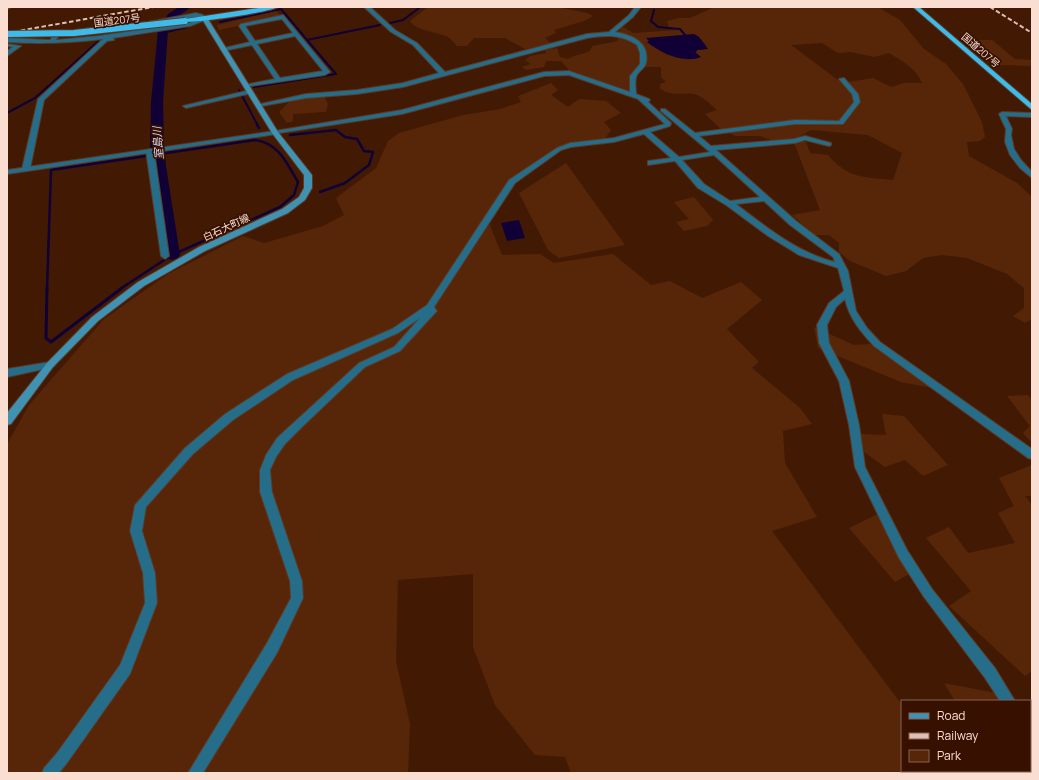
<svg xmlns="http://www.w3.org/2000/svg" width="1039" height="780" font-family="Manrope,'Noto Sans JP',sans-serif">
<style>
.green{fill:#572608;fill-rule:evenodd}
.water{fill:#100036}
.lines{fill:none;stroke-linecap:round;stroke-linejoin:round}
.stream-far2{stroke:#100036;stroke-width:2}
.stream-far1{stroke:#100036;stroke-width:2.5}
.stream{stroke:#100036;stroke-width:3}
.river{fill:#100036;fill-rule:evenodd}
.minor-casing{stroke:#5f3924;stroke-width:2}
.tertiary-casing{stroke:#5f3924;stroke-width:2}
.secondary-casing{stroke:#5f3924;stroke-width:2}
.trunk-casing{stroke:#5f3924;stroke-width:2}
.minor{fill:#256d89;fill-rule:evenodd}
.tertiary{fill:#256d89;fill-rule:evenodd}
.secondary{fill:#3f92b2;fill-rule:evenodd}
.trunk{fill:#3dbceb;fill-rule:evenodd}
.rail{stroke:#dec0b2;stroke-width:2;stroke-dasharray:4.5 2.5;stroke-linecap:butt}
.trunk-bridge-casing{stroke:#5f3924;stroke-width:8;stroke-linecap:butt}
.trunk-bridge{stroke:#3dbceb;stroke-width:6}
.labels{text-anchor:middle;stroke-width:3.5;stroke-linejoin:round;paint-order:stroke}
.far-street-label{font-size:10px;fill:#faded1;stroke:#371000}
.far-water-label{font-size:11px;font-style:italic;fill:#dcdbf8;stroke:#371000}
</style>
<rect width="100%" height="100%" fill="#421a03"/>
<path class="green" d="M428,7H557L587,13L593,16L584,21L554,30L556,33L545,38L552,44L525,49L505,38H474L467,46H457C454,43 451,39 448,37C437,32 414,30 410,21Z
M715,7H878L900,20L924,49L946,64L963,84L982,122L985,137L980,141L967,142L969,156L1017,183L1032,197V319L1025,323L1013,316L1024,308V288L1007,274L967,258L942,255L923,258L906,271L886,276L850,261L839,252V243L829,235H815L792,215L820,210L793,140H771L760,136H735L720,128L705,114L717,110C711,105 703,96 694,94C679,92 675,97 660,89V84L666,82L661,77V67H639L630,75V91L569,70L561,61H546L544,67L526,70L522,67L531,64L525,60L530,56L546,53L545,50L557,48L560,57L568,59C576,54 582,55 590,51L592,46L618,41L617,32L623,27L633,33L678,30L669,28L667,21L679,18H690ZM694,34L699,37L706,45L704,50H697L695,52L700,57L667,55L647,42ZM822,43L838,53L851,52L874,57L889,53C902,61 917,69 922,83H904L891,87L873,78L842,83L791,45ZM811,130L868,135L902,153L893,180C865,177 848,179 828,155L810,153L806,142L793,140Z
M276,11L282,17L219,30L217,25Z
M964,40H992L1015,59L1032,60V66L995,65Z
M551,83L558,90L551,95L568,107L579,99L606,101L621,113L604,122L611,130L604,140L571,146L561,151L516,183L489,223L502,255L540,254L554,263L613,254L651,285L670,281L702,298L741,282L762,300L727,329L759,362L752,368L800,408L812,424L783,431L785,463L817,517L772,531L902,705V771H934L948,773H571L565,757L535,755L495,705L473,647V574L398,580L396,661L410,724L408,773H7V444L29,405L104,319L168,274L243,236L264,243L323,226L344,215L336,198L376,168L388,141L399,133L463,115L500,109L521,102L518,96Z
M324,96L328,104L326,112L293,114V121L287,123L279,112L291,100Z
M566,163L625,245L559,258L548,250L519,193Z
M694,197L713,220L707,226L684,231L676,222L689,219L674,202Z
M814,327L854,345L870,344L932,388L901,382L818,348Z
M1028,395L1032,401V443L1023,433L1030,426L1007,396Z
M882,414L904,416L948,465L923,476L905,460L885,467L864,452L860,434L886,435Z
M1032,465V496H1025L1032,505V671L1025,676L949,606L971,591L926,538L949,527L968,553L1015,543L998,513L1014,506L999,478Z
M878,514L909,574L895,582L849,528Z
M944,683L996,693L1002,701H955Z
M1030,744L1032,747V773H975L974,771H1030Z"/>
<path class="water" d="M694,34L699,37L708,49L697,50L696,53L701,57C683,64 661,53 647,42L649,41L646,38Z
M519,220L525,238L507,241L501,223Z"/>
<g class="lines">
<path class="stream-far2" d="M654,10L651,21L658,27L680,29L685,35
M220,22L281,9L307,40
M390,23L403,20L419,8
M163,33L187,27
M134,35L163,30
M254,87L336,74L307,40L380,25
M239,90L258,126
M7,113L35,98L101,39L105,38"/>
<path class="stream-far1" d="M257,125L259,128
M290,135L336,130L345,137L357,139L364,151L373,152L369,165L345,183L320,192
M47,289L51,170L255,140C279,143 287,164 298,182L294,195L280,207L172,255L120,289"/>
<path class="stream" d="M47,288L46,338L51,342L122,288"/>
<path class="river" d="M179,7H191L176,18L168,30L163,102L164,145L166,166L180,255L178,258L172,260L166,258L164,255L152,166L150,145L151,102L158,30L168,14Z"/>
<defs>
<path id="minor" d="M7,7H11L8,9Z
M364,7H370L395,30L417,43L445,72L587,34L609,32L629,15L635,7H641L633,17L615,32C632,35 650,42 646,63C645,68 639,71 637,75C634,80 636,89 636,94L649,99L650,100L648,102L671,123L670,126L650,132L679,157L710,152L661,111V109H665L695,133L795,120L839,121L854,102L852,94L839,79L844,78L858,94L860,102L843,124H795L699,136L711,146L794,139L805,136L831,143V145L829,146L805,140L795,143L716,150L796,221L839,254L848,271L856,311L867,328L880,342L1032,449V459L1028,458L874,346C861,332 849,318 845,299L836,307L827,325L829,343L849,381L859,425L865,467L907,550L932,589L995,668L1015,701H1000L985,678L924,597L899,558L855,467L849,425L839,381L819,343L817,325L829,303L844,291L838,268L799,255L768,236L726,205L698,188L675,161L648,165V161L671,158L644,134L614,142L571,147L561,150L515,183L434,307L437,311L435,313L400,351L365,367L302,427L285,444L276,457L270,470L272,492L302,581L303,598L277,653L203,773H188L267,643L291,598L290,581L260,492V470L266,455L277,438L359,363L394,347L420,318L398,333L293,380L233,420L193,454L146,507L142,531L155,573L157,603L130,674L67,763L59,773H42L44,768L57,753L120,665L145,603L143,573L130,531L135,505L185,448L225,414L287,374L392,329L427,305L509,180L557,148L570,143L614,138L665,124L638,99L569,75L544,76L402,114L273,134L272,133L275,131L402,110L544,72L569,71L630,92V76L640,64V53L637,45C621,34 606,35 587,38L403,87L357,94L306,98L256,107V105L306,94L357,90L403,83L439,73L413,45L391,32ZM714,155L760,197L730,201L704,184L682,160ZM764,201L790,225L833,257L835,262C798,253 766,227 736,204Z
M196,13L203,15L208,19L190,26L113,38L114,40L107,41L44,100L30,169L26,171H23L22,169L38,99L103,39C71,43 39,44 7,42V38L50,40L55,33L68,31V33L59,35L56,40L98,36L189,23L201,19L196,17L151,24L148,22Z
M283,15L330,72L325,75L244,87V85L275,79L252,45L223,51L220,49L250,42L239,26L241,24ZM282,19L293,33L255,41L245,26ZM295,36L323,71L280,78L257,44Z
M7,44L21,46L7,56V51L13,47L7,46Z
M250,90L252,91V93L186,108L183,106Z
M1002,112L1032,113V117L1006,116L1012,129L1011,135L1014,149L1021,160L1032,172V178L1020,168L1010,155L1005,142L1006,129L999,114Z
M150,149L154,151L169,256L165,259L161,256L146,151Z
M50,362L53,363L55,365L53,367L7,377V369Z
M1030,727L1032,728V744L1030,743Z"/>
<path id="tertiary" d="M275,131L278,133L277,134L7,174V170Z"/>
<path id="secondary" d="M205,17L208,19L278,132L312,175V188L305,200L288,213L205,251L144,286L98,321L53,367L11,424L7,425V413L47,363L92,317L138,282L199,247L282,209L299,197L304,188V175L272,133L202,19Z"/>
<path id="trunk" d="M265,7H278C271,12 187,25 182,21L185,19Z
M913,7H919L1032,104V110Z"/>
</defs>
<use href="#minor" class="minor-casing"/>
<use href="#tertiary" class="tertiary-casing"/>
<use href="#secondary" class="secondary-casing"/>
<use href="#trunk" class="trunk-casing"/>
<use href="#minor" class="minor"/>
<use href="#tertiary" class="tertiary"/>
<use href="#secondary" class="secondary"/>
<use href="#trunk" class="trunk"/>
<path class="rail" d="M990,7L1032,33
M7,33L153,7"/>
<defs>
<path id="trunk-bridge" d="M7,34L74,33L185,21"/>
</defs>
<use href="#trunk-bridge" class="trunk-bridge-casing"/>
<use href="#trunk-bridge" class="trunk-bridge"/>
</g>
<g class="labels">
<g class="far-street-label">
<text transform="translate(117 20) rotate(-7)" y="4">国道207号</text>
<text transform="translate(981 50) rotate(41)" y="4">国道207号</text>
<text transform="translate(226 227) rotate(-25)" y="4">白石大町線</text>
</g>
<g class="far-water-label">
<text transform="translate(158 143) rotate(-94)" y="4">室島川</text>
</g>
</g>
<rect width="1039" height="780" fill="none" stroke="#faded1" stroke-width="16"/>
<rect x="901" y="700" width="130" height="72" fill="#371000" stroke="#856254"/>
<rect x="909" y="713" width="20" height="6" fill="#3f92b2" stroke="#856254"/>
<text x="937" y="720" font-size="12" fill="#faded1">Road</text>
<rect x="909" y="733" width="20" height="6" fill="#dec0b2" stroke="#856254"/>
<text x="937" y="740" font-size="12" fill="#faded1">Railway</text>
<rect x="909" y="750" width="20" height="12" fill="#572608" stroke="#856254"/>
<text x="937" y="760" font-size="12" fill="#faded1">Park</text>
</svg>
